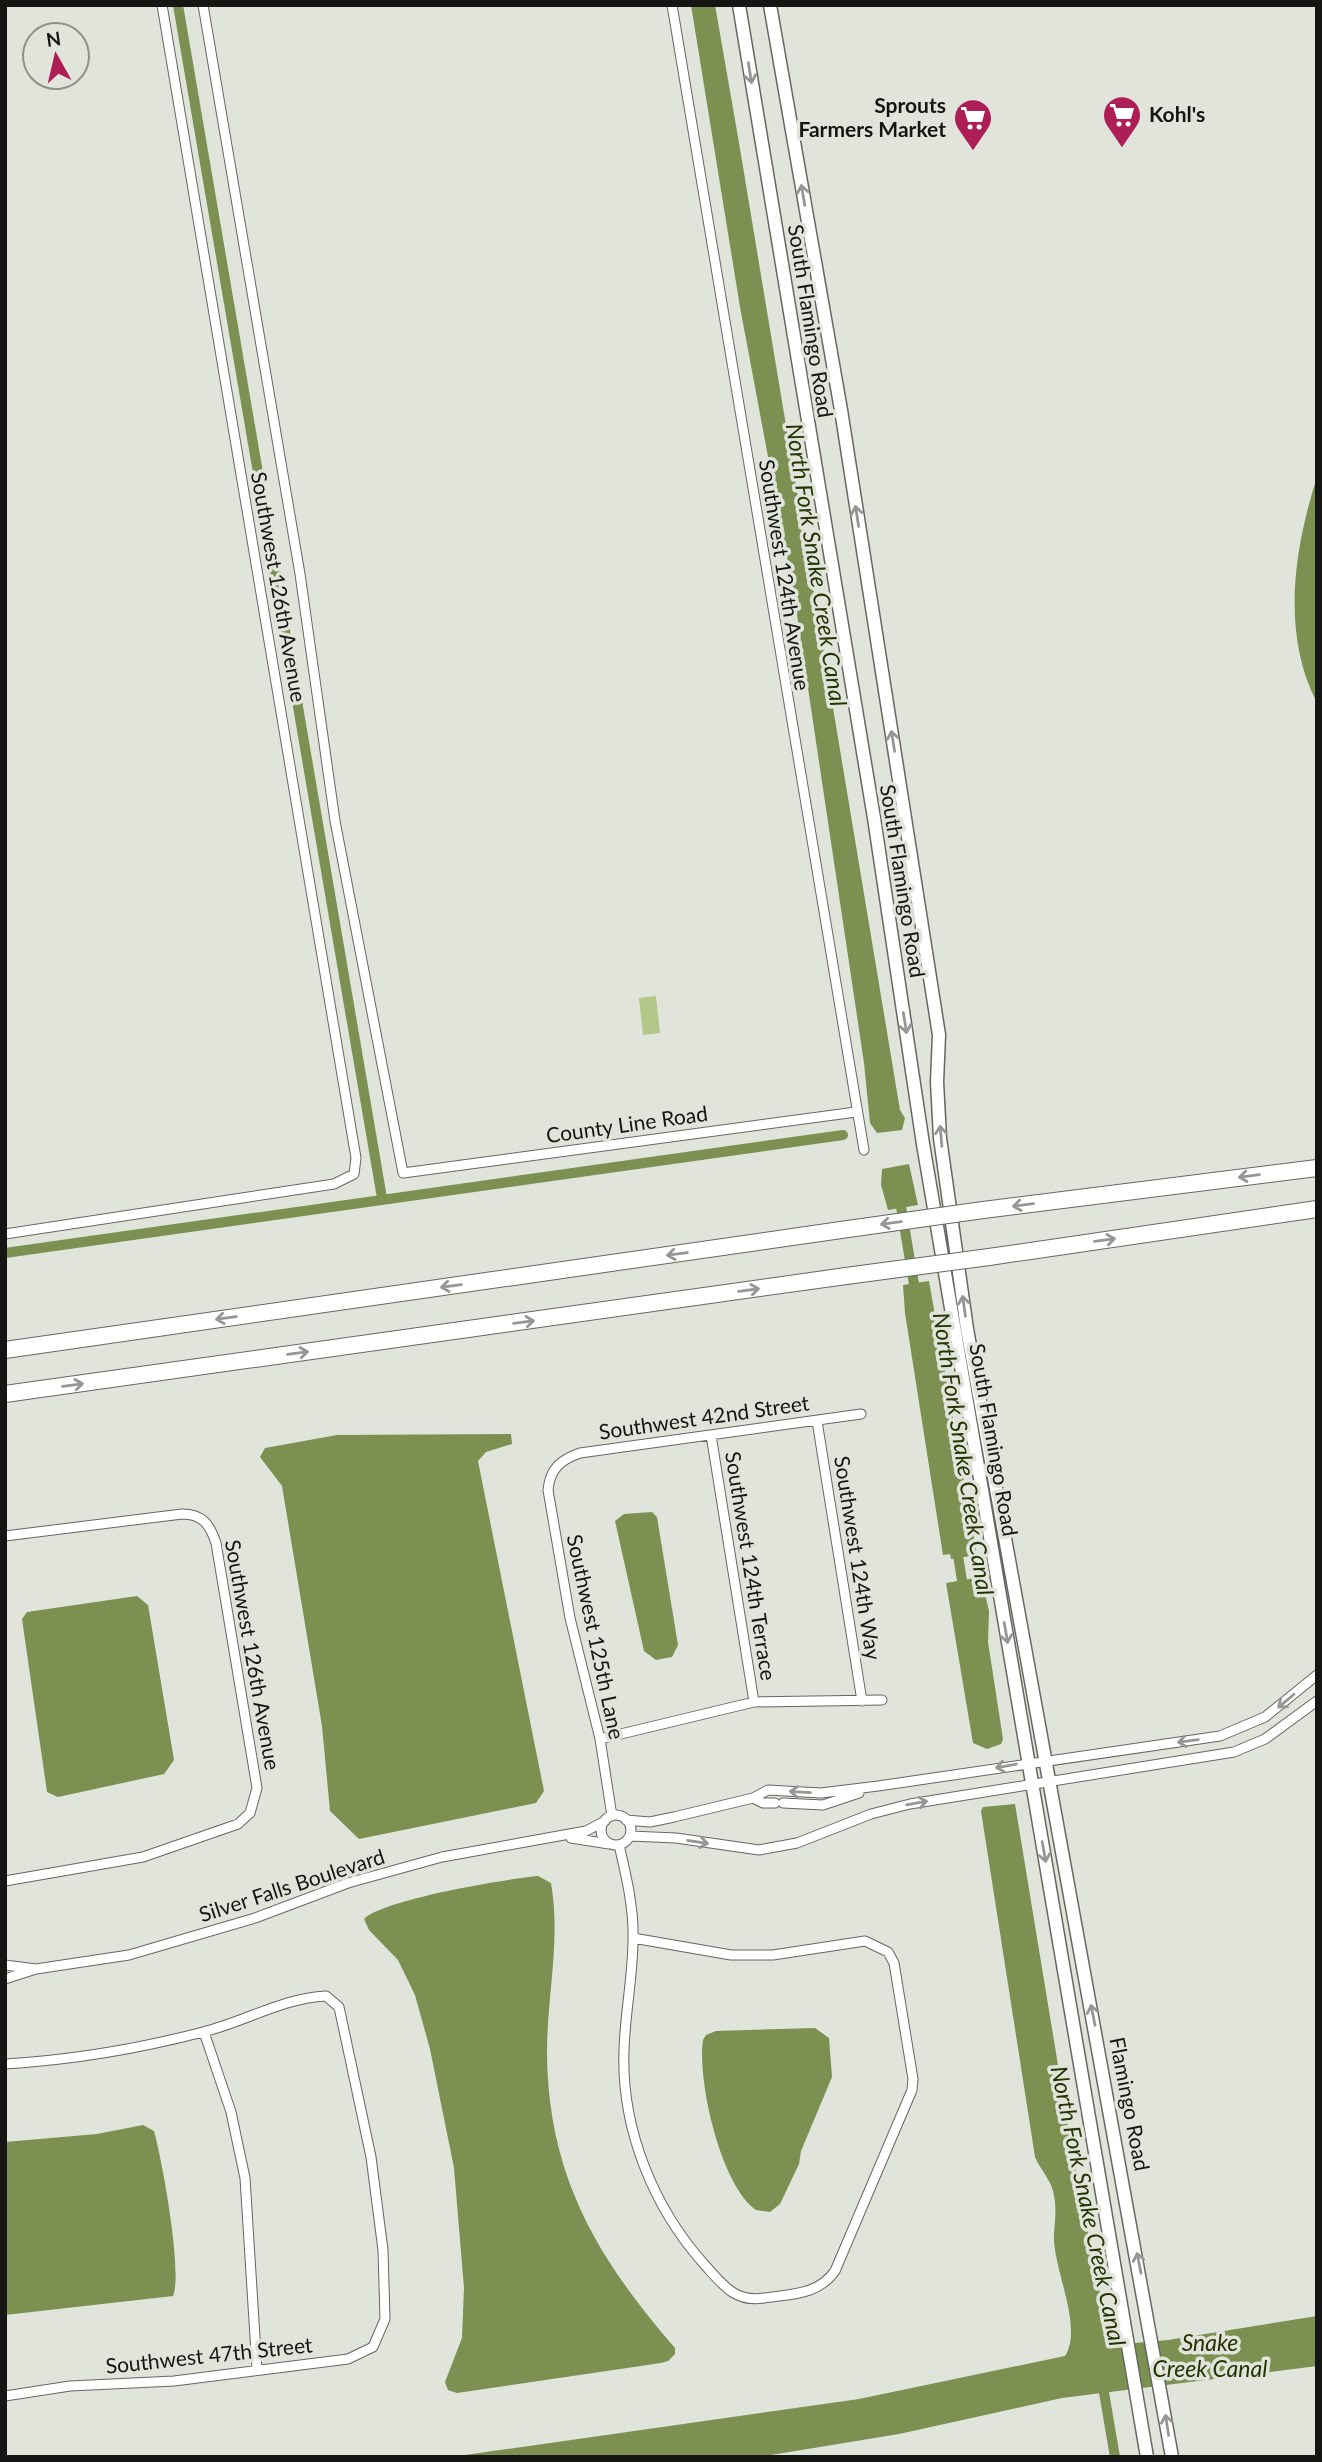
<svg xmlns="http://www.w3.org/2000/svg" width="1322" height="2462" font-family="Lato,sans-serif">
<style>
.green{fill:#b2c788}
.water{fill:#7c9052}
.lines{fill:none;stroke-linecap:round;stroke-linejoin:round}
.canal{stroke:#7c9052;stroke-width:10}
.minor-casing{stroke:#656860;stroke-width:11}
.secondary-casing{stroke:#656860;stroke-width:15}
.motorway-casing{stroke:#656860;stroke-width:18}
.minor{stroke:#fff;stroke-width:9}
.secondary{stroke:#fff;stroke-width:12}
.motorway{stroke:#fff;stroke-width:16}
.motorway-bridge-casing{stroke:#656860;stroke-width:18;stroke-linecap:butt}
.motorway-bridge{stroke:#fff;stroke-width:16}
.oneway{stroke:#969695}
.labels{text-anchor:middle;stroke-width:7;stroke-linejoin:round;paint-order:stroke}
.poi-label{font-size:21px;font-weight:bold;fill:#151613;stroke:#e0e4da;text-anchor:end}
.street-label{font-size:21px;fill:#151613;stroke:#e0e4da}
.water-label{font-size:23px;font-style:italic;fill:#263302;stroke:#e0e4da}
</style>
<rect width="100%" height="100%" fill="#e0e4da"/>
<path class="green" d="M656,996L660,1033L643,1035L639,998Z"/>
<path class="water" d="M691,5H715L738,137L900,1110L905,1118L902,1130L877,1133L870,1123L864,1063L795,601L740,307Z
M1317,477V703C1281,633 1294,549 1317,477Z
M909,1164L918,1205L888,1210L881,1185L882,1169Z
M929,1281L977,1555L951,1559L950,1554L943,1555L905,1313L903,1285Z
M511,1434L512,1444L486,1452L478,1461L544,1791L536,1803L359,1839L330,1811L322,1726L282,1486L260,1457L265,1448L337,1435Z
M652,1512L657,1517L678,1645L672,1657L656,1660L644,1651L615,1521L624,1514Z
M981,1577L989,1611L988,1642L1003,1739L1001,1744L987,1749L973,1743L946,1583Z
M137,1596L148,1605L174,1760L164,1774L58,1797L47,1792L22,1619L27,1612Z
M1015,1804L1069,2132L1109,2341L1114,2345L1168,2340L1317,2316V2366L1062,2398L899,2434L759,2457H451L859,2399L1065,2356C1084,2327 1052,2267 1054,2234C1055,2219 1057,2206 1053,2191C1050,2179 1040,2169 1035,2157L981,1811L983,1807Z
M538,1876L551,1883C561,1941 547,1995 547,2053C548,2176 597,2258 675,2348V2354L668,2361L661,2363L457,2393L448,2390L445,2382L462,2338L464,2288L454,2168L430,2049L415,1995L398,1960L369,1930L364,1919C384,1899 506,1879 538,1876Z
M815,2028L829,2038L832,2077L801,2151L799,2164L780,2204L770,2212L756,2210C721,2186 697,2081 703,2040L706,2035L716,2031Z
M143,2125L154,2131C162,2159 183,2273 173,2296L5,2315V2142L97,2134Z"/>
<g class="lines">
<path class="canal" d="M178,5L382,1198
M899,1195L916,1296
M5,1253L843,1135
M956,1543L964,1593
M1102,2381L1115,2457"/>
<defs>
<path id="minor" d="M203,5L300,574L335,821L403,1173L856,1112
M672,5L864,1150
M5,1234L334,1184L354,1174L356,1158L162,5
M817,1421L862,1701
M711,1435L754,1702
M5,1536L182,1514C203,1514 210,1525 216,1543L257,1788L250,1813L238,1824L143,1857L5,1881
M600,1739L754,1702L882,1700
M753,1798L763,1803H775
M783,1803L823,1805L859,1793
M601 1830a15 15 0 1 1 30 0a15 15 0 1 1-30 0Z
M612,1816L600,1739L570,1618L548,1490C550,1469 560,1460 580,1453L861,1414
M626,1820L650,1822L674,1817L753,1798L768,1790L821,1793L878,1786L1220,1736L1265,1717L1317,1675
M630,1836L676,1838L759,1850L797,1843L871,1814L910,1804L1234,1752L1265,1739L1317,1701
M571,1838L609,1844
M619,1845C626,1875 634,1908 633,1939C633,1976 625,2013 624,2050C621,2128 653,2207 704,2264C722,2284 735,2303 764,2298C792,2294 818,2295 835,2271L912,2090L913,2079L894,1963L888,1952L865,1941L773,1955H731L633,1938
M5,1965L36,1969
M5,1979L36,1969L129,1955L255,1918L348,1883L442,1857L586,1831L605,1821
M204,2032L231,2112L245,2178L257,2369
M5,2064C72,2060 138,2049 203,2032C244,2022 283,1998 326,1996L339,2007L371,2157L383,2250L385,2319L373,2347L348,2359L174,2381L70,2386L5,2396"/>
<path id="secondary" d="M739,5L874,818L923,1144L1147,2457
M770,5L841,410L939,1035L937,1082L940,1138L967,1329L1172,2457"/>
<path id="motorway" d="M983,1210L1317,1168
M989,1257L1317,1209
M5,1350L841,1230
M5,1394L846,1276"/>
</defs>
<use href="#minor" class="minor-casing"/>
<use href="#secondary" class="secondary-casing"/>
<use href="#motorway" class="motorway-casing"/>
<use href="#minor" class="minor"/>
<use href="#secondary" class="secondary"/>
<use href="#motorway" class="motorway"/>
<defs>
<path id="motorway-bridge" d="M841,1230L983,1210
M846,1276L989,1257"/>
</defs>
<use href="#motorway-bridge" class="motorway-bridge-casing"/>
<use href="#motorway-bridge" class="motorway-bridge"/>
</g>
<defs><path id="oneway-shaft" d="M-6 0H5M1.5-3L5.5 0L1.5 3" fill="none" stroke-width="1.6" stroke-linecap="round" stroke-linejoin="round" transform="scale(1.75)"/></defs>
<g class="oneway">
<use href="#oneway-shaft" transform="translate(750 73) rotate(81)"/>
<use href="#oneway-shaft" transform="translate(803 195) rotate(-100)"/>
<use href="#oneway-shaft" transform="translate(857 516) rotate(-99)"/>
<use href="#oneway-shaft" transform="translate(893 741) rotate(-99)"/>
<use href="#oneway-shaft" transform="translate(905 1023) rotate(81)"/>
<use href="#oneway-shaft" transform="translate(941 1136) rotate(-95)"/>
<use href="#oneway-shaft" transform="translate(1249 1176) rotate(173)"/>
<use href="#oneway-shaft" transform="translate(1023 1205) rotate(173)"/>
<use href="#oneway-shaft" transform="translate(891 1223) rotate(172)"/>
<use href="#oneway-shaft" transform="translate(1105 1240) rotate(-8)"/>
<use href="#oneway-shaft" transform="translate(677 1254) rotate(172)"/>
<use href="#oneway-shaft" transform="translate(451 1286) rotate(172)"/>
<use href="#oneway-shaft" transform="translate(749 1290) rotate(-8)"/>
<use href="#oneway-shaft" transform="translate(964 1306) rotate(-98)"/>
<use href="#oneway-shaft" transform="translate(226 1318) rotate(172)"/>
<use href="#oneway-shaft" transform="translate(524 1322) rotate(-8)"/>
<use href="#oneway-shaft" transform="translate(298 1353) rotate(-8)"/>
<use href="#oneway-shaft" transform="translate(73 1385) rotate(-8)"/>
<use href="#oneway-shaft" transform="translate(1006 1633) rotate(80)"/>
<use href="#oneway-shaft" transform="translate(1286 1701) rotate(140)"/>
<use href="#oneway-shaft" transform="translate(1188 1741) rotate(172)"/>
<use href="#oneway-shaft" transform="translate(1006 1766) rotate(170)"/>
<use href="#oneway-shaft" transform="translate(800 1792) rotate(-177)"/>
<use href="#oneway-shaft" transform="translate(917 1803) rotate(-10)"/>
<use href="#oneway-shaft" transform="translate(698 1842) rotate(9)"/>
<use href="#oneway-shaft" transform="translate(1044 1852) rotate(80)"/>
<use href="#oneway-shaft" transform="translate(1093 2015) rotate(-101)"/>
<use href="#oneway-shaft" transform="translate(1139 2263) rotate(-101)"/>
<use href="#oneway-shaft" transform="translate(1167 2425) rotate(-99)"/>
</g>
<defs>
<symbol id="supermarket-pin" viewBox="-11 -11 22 30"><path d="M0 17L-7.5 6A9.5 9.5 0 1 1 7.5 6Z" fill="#ad1e57" stroke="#e0e4da"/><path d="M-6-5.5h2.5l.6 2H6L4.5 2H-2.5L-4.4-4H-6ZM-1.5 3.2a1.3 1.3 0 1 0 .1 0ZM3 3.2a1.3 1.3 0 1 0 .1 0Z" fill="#fff"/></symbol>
</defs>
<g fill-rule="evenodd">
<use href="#supermarket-pin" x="1100" y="93" width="44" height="60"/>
<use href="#supermarket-pin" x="951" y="96" width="44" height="60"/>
</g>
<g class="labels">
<g class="poi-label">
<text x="946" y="113">Sprouts<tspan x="946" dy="24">Farmers Market</tspan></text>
<text x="1149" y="122" text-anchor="start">Kohl's</text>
</g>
<g class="street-label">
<text transform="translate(810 321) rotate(81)" y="7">South Flamingo Road</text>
<text transform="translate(784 575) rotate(81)" y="7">Southwest 124th Avenue</text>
<text transform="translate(278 587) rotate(80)" y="7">Southwest 126th Avenue</text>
<text transform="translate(902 881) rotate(81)" y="7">South Flamingo Road</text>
<text transform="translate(627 1125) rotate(-8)" y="7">County Line Road</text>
<text transform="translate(704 1418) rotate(-8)" y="7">Southwest 42nd Street</text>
<text transform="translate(993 1440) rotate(80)" y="7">South Flamingo Road</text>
<text transform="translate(857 1558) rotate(81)" y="7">Southwest 124th Way</text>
<text transform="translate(750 1566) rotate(81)" y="7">Southwest 124th Terrace</text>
<text transform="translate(595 1637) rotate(78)" y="7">Southwest 125th Lane</text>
<text transform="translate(252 1655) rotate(80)" y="7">Southwest 126th Avenue</text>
<text transform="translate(292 1886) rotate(-18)" y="7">Silver Falls Boulevard</text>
<text transform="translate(1129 2104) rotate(79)" y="7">Flamingo Road</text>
<text transform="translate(209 2356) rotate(-6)" y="7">Southwest 47th Street</text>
</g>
<g class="water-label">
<text transform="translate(816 565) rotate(81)" y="8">North Fork Snake Creek Canal</text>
<text transform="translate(963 1454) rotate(81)" y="8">North Fork Snake Creek Canal</text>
<text transform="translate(1088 2206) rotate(78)" y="8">North Fork Snake Creek Canal</text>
<text x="1210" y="2351">Snake<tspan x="1210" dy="26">Creek Canal</tspan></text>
</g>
</g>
<rect width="1322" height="2462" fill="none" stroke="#151613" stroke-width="14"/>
<g transform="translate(56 56) rotate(352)"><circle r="33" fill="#e0e4da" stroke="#8f928a" stroke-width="2"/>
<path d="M0-5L12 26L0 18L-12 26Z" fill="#ad1e57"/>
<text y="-10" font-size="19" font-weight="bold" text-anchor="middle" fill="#151613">N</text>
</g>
</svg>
